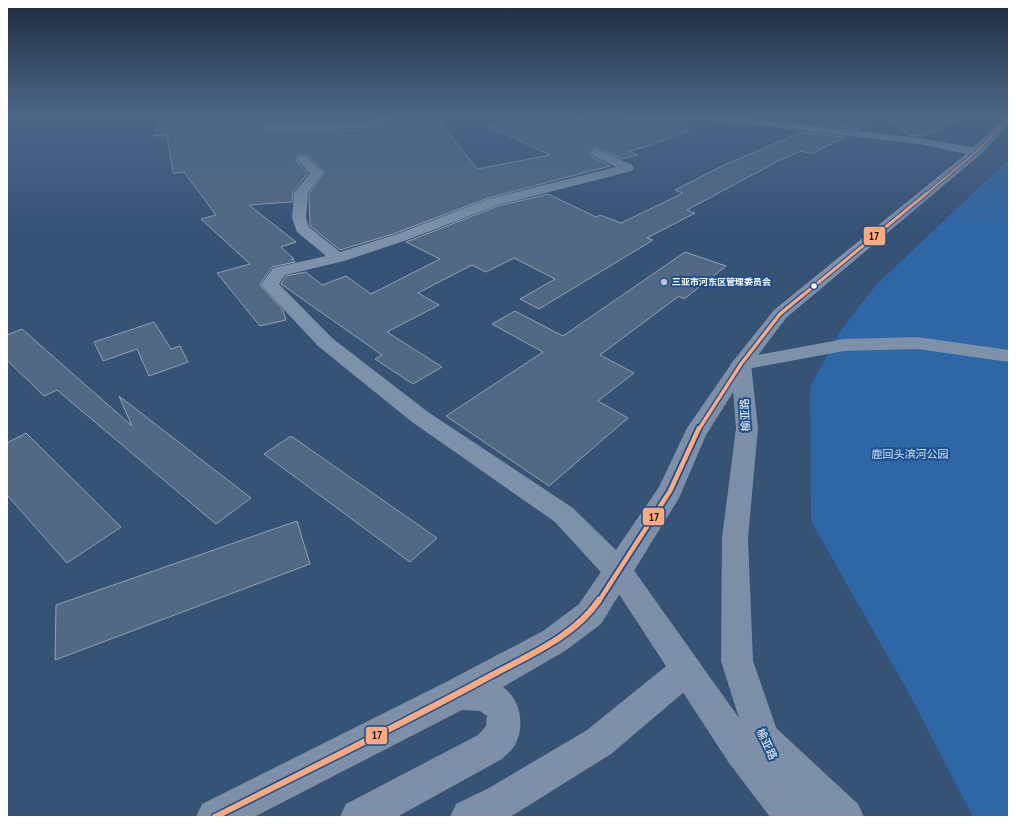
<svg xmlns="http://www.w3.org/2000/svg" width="1016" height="824" font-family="'PT Sans Narrow','Noto Sans SC',sans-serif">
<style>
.green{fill:#2f66a5}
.building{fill:#526984;stroke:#92a2b6}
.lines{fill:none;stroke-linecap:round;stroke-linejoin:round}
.minor{fill:#7d92a8;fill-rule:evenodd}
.tertiary{fill:#7d92a8;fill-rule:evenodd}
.primary{fill:#7d8ea7;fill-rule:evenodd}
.trunk{fill:#7e90a7;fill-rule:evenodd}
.bus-1-far4-casing{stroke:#1b4f8f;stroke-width:3.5}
.bus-1-far3-casing{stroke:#1b4f8f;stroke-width:5}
.bus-1-far2-casing{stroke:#1b4f8f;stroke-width:6}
.bus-1-far1-casing{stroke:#1b4f8f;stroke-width:8}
.bus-1-casing{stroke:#1b4f8f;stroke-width:9}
.bus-1-far4{stroke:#ffa980;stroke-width:2}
.bus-1-far3{stroke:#ffa980;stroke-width:3}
.bus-1-far2{stroke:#ffa980;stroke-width:3.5}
.bus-1-far1{stroke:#ffa980;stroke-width:4.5}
.bus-1{stroke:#ffa980;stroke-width:6}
.poi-dot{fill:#b9c2ce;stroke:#1b4f8f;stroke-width:1.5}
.bus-dot{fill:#fff;stroke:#1b4f8f;stroke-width:1.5}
.labels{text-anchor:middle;stroke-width:4;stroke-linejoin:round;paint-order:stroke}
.far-poi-label{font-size:9px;font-weight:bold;fill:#fff;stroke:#1b4f8f;text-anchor:start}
.street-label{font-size:11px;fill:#fff;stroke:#1b4f8f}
.park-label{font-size:11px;fill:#cfe3fa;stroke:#1b4f8f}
.line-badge{stroke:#1b4f8f;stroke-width:1.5}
.pale-badge-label{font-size:11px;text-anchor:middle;font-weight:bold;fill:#111}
</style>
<rect width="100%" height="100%" fill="#365274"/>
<path class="green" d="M1009,159V817H973L912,699L811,521L810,387L841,330L876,285Z"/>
<path class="building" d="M216,115H375L373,118L364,121L267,124L261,129L267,132L364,130L390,122L393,119L417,117L419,121L438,119L477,169L550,155L486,125L572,120H589L590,122L610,121L672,122L689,130L649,146L629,151L638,155L622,159L598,148L593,149L590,152L592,157L610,166L488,198L396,233L340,250L310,226L309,194L324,173L308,156H299L296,161L308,173L293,192L292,202L249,205L296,242L281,247L294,259H292L295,262L272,267L260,285L283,310L286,320L260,326L217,273L250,264L201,219L216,215L184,172L173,173L167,135L153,136L163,118Z
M844,115H967L923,136L909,135L884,116L858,129L819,125Z
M802,132L844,137L812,154L801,151L778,161L687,210L695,213L647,238L653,240L539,309L520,299L555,279L514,258L486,272L472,265L418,293L439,305L387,332L442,367L413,384L375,359L382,355L281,284L286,276L306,272L322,285L346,276L371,294L440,259L406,242L498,206L548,194L596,217L600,215L621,223L683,193L675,190L722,166Z
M685,252L726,266L684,299L679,296L600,355L634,373L598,401L628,418L549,486L446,416L543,352L492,324L515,311L563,336Z
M154,322L171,349L180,346L188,362L149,376L137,349L103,361L94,342Z
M22,329L132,426L119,396L251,498L216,524L57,390L44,396L7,360V335Z
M26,433L121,527L67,563L7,495V443Z
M291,436L437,538L410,562L264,454Z
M297,521L310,564L55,660L56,605Z"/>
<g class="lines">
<path class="minor" d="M383,115H393L390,121L364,128L267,131L262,128L267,125L364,122L382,117Z
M528,115H720L919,138L976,148L980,149L982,152L980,155L976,156L919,144L720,121L533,118Z
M597,149L632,165L634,168L632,171L498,205L407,240L344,261L285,275L279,284L332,338L428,412L573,508L628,562L632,571L628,580L618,583L608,580L555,522L412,422L318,346L261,285L273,268L326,256L297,232L292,218L294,193L310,173L297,160L299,157H307L323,173L308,193L306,218L309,227L340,252L397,234L488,199L616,167L593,156L591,153L593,150Z"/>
<path class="tertiary" d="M917,337L1009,350V362L917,349L844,351L741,370L734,368L731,364L734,360L741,358L844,339Z"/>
<path class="primary" d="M741,358L748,360L751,364L758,428L748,538L753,661L777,730L818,804L824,817H770L729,763L604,571L608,562L618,559L628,562L739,718L721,661L722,538L736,428L731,364L734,360Z"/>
<path class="trunk" d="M1000,115H1009V124L980,155L786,318L749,367L706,435L679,498L601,624L565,651L503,687C521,700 525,726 515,745C512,750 506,755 502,759L397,817H340L346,804L478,735L486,726L487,716L480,711L462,710L254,817H196L202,804L448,681L543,631L579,604L659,487L687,428L734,360L774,310L972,149L1001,121Z
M686,654L697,659L702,670L697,681L611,754L515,814L509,817H450L456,804L489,788L587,730L675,659Z
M763,722L775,727L858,804L864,817H818L751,751L746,739L751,727Z"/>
<defs>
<path id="bus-1-far4" d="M926,194L976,152L1006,121L1005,115"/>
<path id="bus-1-far3" d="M802,296L927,193"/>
<path id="bus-1-far2" d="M699,429L741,364L780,314L803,295"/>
<path id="bus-1-far1" d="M599,601L670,491L699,428"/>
<path id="bus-1" d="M215,817C307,770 401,725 492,675C529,655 575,636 599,600"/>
</defs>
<use href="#bus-1-far4" class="bus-1-far4-casing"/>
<use href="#bus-1-far3" class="bus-1-far3-casing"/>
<use href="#bus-1-far2" class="bus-1-far2-casing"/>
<use href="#bus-1-far1" class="bus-1-far1-casing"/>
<use href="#bus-1" class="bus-1-casing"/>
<use href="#bus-1-far4" class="bus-1-far4"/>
<use href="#bus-1-far3" class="bus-1-far3"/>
<use href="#bus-1-far2" class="bus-1-far2"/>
<use href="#bus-1-far1" class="bus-1-far1"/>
<use href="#bus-1" class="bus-1"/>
</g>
<linearGradient id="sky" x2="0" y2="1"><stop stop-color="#1e2d40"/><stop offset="0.5" stop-color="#4c6688"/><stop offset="1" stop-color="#4c6688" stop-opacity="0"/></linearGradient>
<rect width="1016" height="230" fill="url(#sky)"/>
<circle class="poi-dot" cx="664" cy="282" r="4"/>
<circle class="bus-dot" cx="814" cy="286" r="3.5"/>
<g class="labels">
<g class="far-poi-label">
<text x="672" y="285">三亚市河东区管理委员会</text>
</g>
<g class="street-label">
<text transform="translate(745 415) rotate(-93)" y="4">榆亚路</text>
<text transform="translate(767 744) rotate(65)" y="4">榆亚路</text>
</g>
<g class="park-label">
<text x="910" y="458">鹿回头滨河公园</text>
</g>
</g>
<g class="line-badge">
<rect x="863" y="226" width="23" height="20" rx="4" fill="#ffa980"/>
<rect x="642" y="507" width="23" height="19" rx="4" fill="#ffa980"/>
<rect x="365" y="726" width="23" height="19" rx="4" fill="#ffa980"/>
</g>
<g class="pale-badge-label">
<text x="874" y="240">17</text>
<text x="654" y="521">17</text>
<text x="377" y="739">17</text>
</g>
<rect width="1016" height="824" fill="none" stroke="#ffffff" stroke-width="16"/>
</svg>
